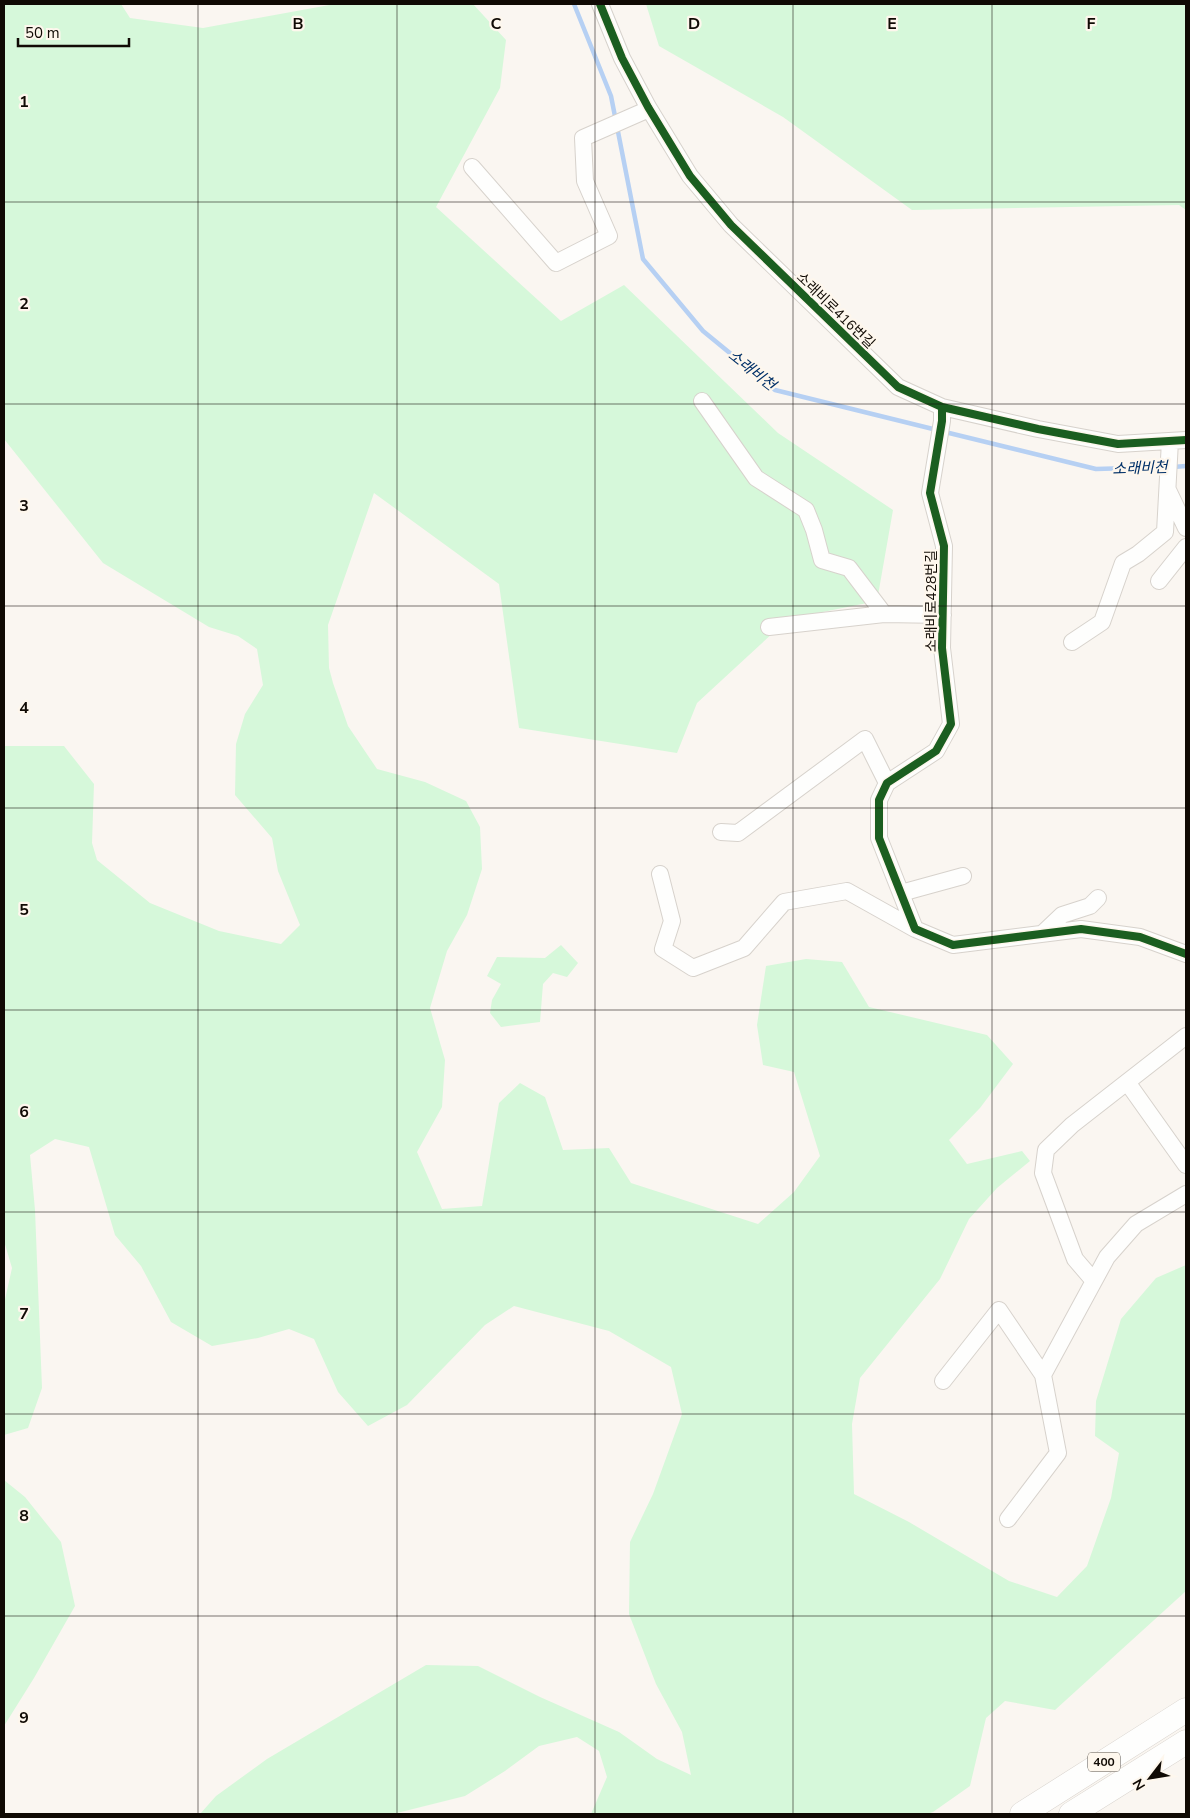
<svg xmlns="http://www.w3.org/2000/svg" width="1190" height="1818" font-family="'Nunito Sans','Noto Sans KR',sans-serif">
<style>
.green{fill:#d6f8da}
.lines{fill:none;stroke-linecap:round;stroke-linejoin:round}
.stream{stroke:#b6d0f3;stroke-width:4.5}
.minor-casing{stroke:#d7d2cc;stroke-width:18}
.highway-casing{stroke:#d7d2cc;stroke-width:25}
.minor{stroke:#fefefd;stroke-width:16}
.highway{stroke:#fefefd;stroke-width:24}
.cycleway-casing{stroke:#fef7ed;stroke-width:11}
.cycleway{stroke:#1b5e20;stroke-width:8}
.grid{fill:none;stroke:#100a04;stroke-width:1;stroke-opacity:0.55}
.labels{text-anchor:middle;stroke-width:4.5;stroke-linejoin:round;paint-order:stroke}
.shield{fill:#fef7ed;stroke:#57514a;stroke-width:1}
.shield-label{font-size:12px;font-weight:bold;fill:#100a04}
.street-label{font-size:14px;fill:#100a04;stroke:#fef7ed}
.water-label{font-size:15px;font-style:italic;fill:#003068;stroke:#fef7ed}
.grid-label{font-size:16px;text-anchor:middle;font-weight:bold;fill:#100a04;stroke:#fef7ed;stroke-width:4.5;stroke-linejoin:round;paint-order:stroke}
</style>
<rect width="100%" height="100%" fill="#faf6f1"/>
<path class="green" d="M4,4H121L130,18L203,28L335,4H473L506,40L500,88L436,207L561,321L624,285L778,433L893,510L877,601L788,619L697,703L677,753L519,728L499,584L374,493L328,625L329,668L333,683L348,726L377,769L425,782L466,801L480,827L482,869L467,915L447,951L430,1008L445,1060L442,1107L417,1152L442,1209L482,1206L499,1103L520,1083L545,1097L563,1150L609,1148L631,1183L758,1224L794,1192L820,1156L794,1072L763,1065L757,1025L766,966L806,959L842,962L869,1007L987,1035L1013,1064L980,1108L949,1140L967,1164L1022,1151L1030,1161L997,1188L969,1219L940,1279L860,1378L852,1424L854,1494L909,1522L1009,1581L1057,1597L1087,1566L1111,1498L1119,1453L1095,1436L1096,1401L1121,1319L1156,1278L1186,1265V1591L1055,1710L1005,1701L986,1718L970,1786L933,1812L927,1814H591L607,1777L599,1751L577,1737L539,1746L505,1771L465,1796L393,1814H200L216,1796L267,1759L426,1665L478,1666L540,1697L619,1732L657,1759L691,1775L682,1732L656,1684L629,1614L630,1542L653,1494L682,1414L671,1367L609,1331L514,1306L485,1325L407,1405L368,1426L338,1392L314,1339L289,1329L258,1338L212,1346L171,1322L141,1266L115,1235L89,1147L55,1139L30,1155L35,1210L42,1388L28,1428L4,1435V1304L12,1268L4,1241V746H64L94,784L92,843L97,860L150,903L219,931L281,944L300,925L278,871L272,838L235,795L236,744L245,714L263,685L257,649L238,636L209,627L103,563L4,439Z
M646,4H1186V210L1179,205L912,210L783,117L659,46Z
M561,945L578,963L567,977L553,973L543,984L540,1022L501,1027L490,1013L492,1000L501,984L487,976L497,957L545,958Z
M4,1480L25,1497L61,1542L75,1606L34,1678L4,1726Z"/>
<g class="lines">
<path class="stream" d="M574,4L611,96L643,259L703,331L775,390L937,430
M945,432L1096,469L1165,467
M1173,467L1186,466"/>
<defs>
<path id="minor" d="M600,4L622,58L648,107L690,176L731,225L898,387L942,407L1038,429L1118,444L1186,440
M472,167L556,263L609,236L585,181L583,138L649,109
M702,401L756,478L806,510L814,530L822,560L849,568L884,614
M942,407V421L930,493L944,546L942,648L951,724L936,751L887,783L879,800V838L915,929L953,945L1081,929L1140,937L1186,954
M1168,490L1186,528
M1159,581L1186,547
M769,627L884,614L943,615
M1072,642L1102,622L1123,563L1138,554L1165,532L1170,441
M721,832L738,833L865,739L887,783
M660,874L672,921L663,949L693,968L744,948L784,902L847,891L915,929
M901,893L963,876
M1042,934L1062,915L1090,906L1098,898
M1127,1082L1186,1165
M1093,1280L1075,1259L1043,1173L1046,1150L1072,1125L1186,1036
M943,1381L999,1310L1043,1375
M1008,1519L1058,1453L1043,1375L1107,1257L1136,1224L1186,1194"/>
<path id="highway" d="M1022,1814L1186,1710
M1071,1814L1186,1742"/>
</defs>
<use href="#minor" class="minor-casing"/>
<use href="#highway" class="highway-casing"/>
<use href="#minor" class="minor"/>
<use href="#highway" class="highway"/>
<defs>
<path id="cycleway" d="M600,4L622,58L648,107L690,176L731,225L898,387L942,407L1038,429L1118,444L1186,440
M942,407V421L930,493L944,546L942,648L951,724L936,751L887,783L879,800V838L915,929L953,945L1081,929L1140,937L1186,954"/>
</defs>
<use href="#cycleway" class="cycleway-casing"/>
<use href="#cycleway" class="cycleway"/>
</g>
<path class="grid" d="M198,4V1814M397,4V1814M595,4V1814M793,4V1814M992,4V1814M4,202H1186M4,404H1186M4,606H1186M4,808H1186M4,1010H1186M4,1212H1186M4,1414H1186M4,1616H1186"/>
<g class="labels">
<rect class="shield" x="1088" y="1752.5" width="32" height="19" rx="4"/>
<g class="shield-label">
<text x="1104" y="1766">400</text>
</g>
<g class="street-label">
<text transform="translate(836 310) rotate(44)" y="5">소래비로416번길</text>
<text transform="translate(931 601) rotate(-90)" y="5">소래비로428번길</text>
</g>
<g class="water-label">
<text transform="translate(752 370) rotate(38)" y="5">소래비천</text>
<text transform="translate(1140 468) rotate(-2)" y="5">소래비천</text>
</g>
</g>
<g class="grid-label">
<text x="298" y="29">B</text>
<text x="496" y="29">C</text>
<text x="694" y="29">D</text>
<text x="892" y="29">E</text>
<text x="1091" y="29">F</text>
<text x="24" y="107">1</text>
<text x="24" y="309">2</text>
<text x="24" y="511">3</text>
<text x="24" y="713">4</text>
<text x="24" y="915">5</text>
<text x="24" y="1117">6</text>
<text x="24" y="1319">7</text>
<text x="24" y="1521">8</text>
<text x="24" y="1723">9</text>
</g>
<rect width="1190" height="1818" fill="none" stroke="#100a04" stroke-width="10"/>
<g transform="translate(1150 1778) rotate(239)" stroke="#fef7ed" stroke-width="4" paint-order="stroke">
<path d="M0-4L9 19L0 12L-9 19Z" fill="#100a04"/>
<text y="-8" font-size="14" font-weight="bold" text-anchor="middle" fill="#100a04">N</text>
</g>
<path d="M18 38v8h111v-8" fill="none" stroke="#100a04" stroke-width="2.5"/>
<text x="25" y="38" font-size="15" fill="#100a04" stroke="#fef7ed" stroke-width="4" paint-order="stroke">50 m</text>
</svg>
